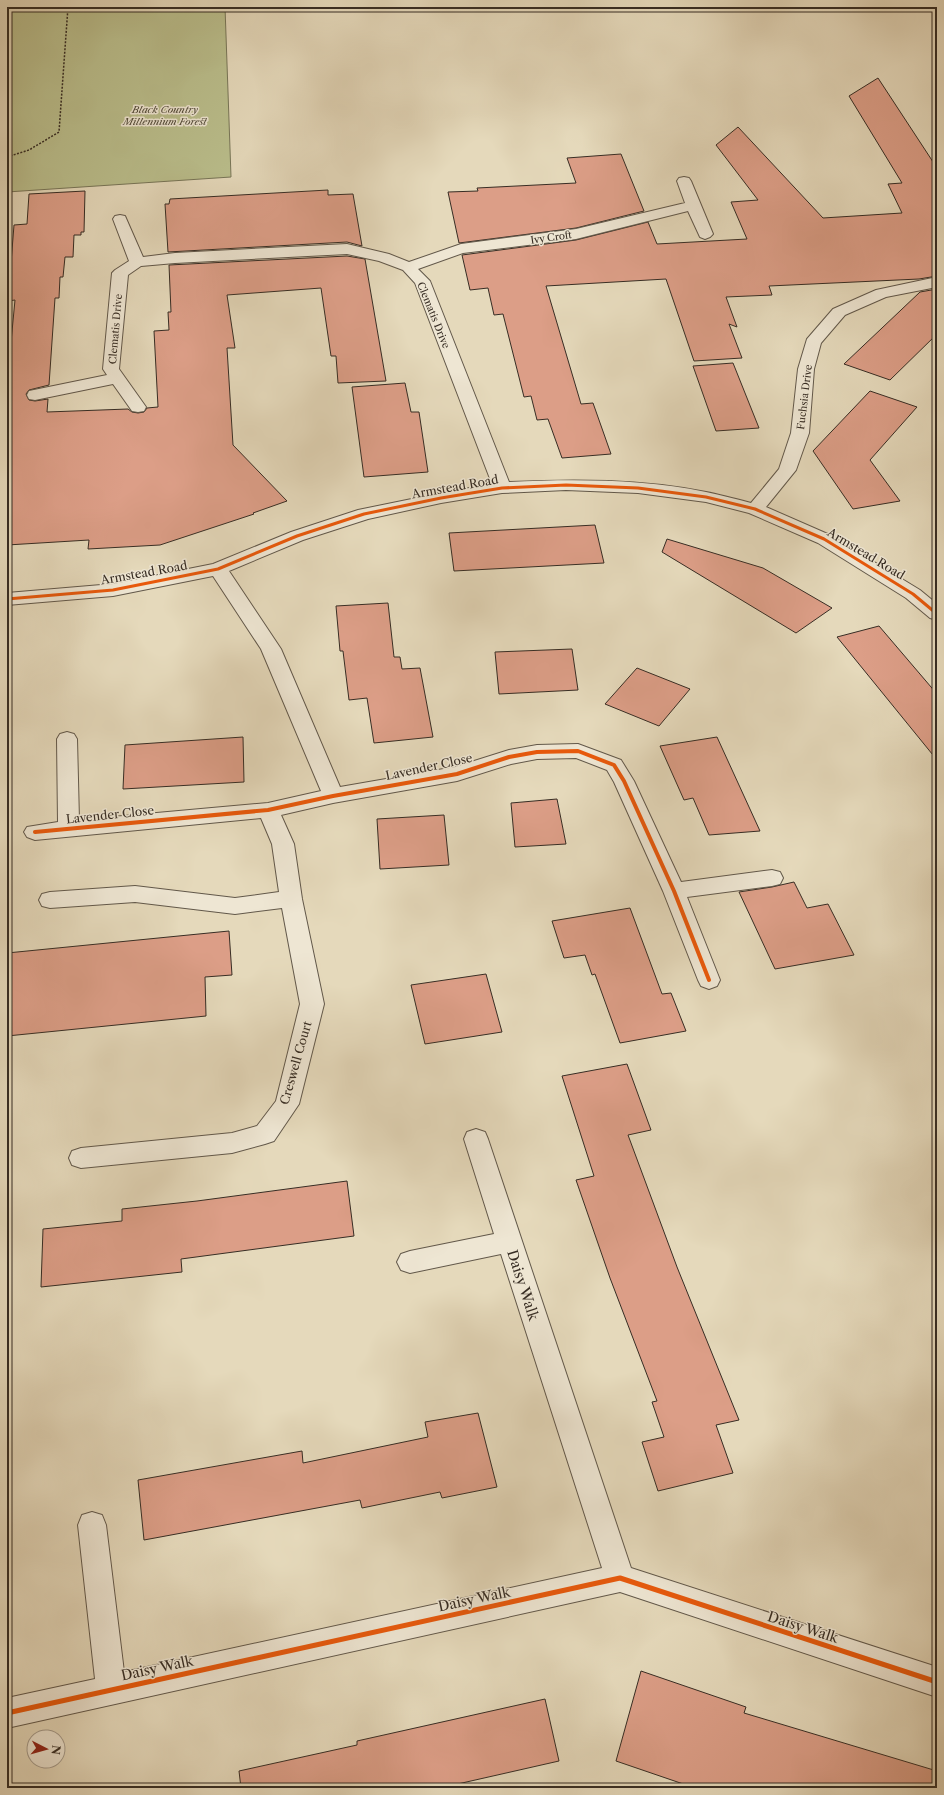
<svg xmlns="http://www.w3.org/2000/svg" width="944" height="1795" font-family="'Libre Caslon Text',serif">
<style>
.green{fill:#babe8c;stroke:#787658}
.building{fill:#dc9e87;stroke:#372d24}
.lines{fill:none;stroke-linecap:round;stroke-linejoin:round}
.street-casing{stroke:#62584a;stroke-width:2}
.path{stroke:#372d24;stroke-width:1.5;stroke-dasharray:2 1.5;stroke-linecap:butt}
.street{fill:#eee6d3;fill-rule:evenodd}
.cycleway-far2-casing{stroke:#eee6d3;stroke-width:5}
.cycleway-far1-casing{stroke:#eee6d3;stroke-width:6}
.cycleway-casing{stroke:#eee6d3;stroke-width:8}
.cycleway-far2{stroke:#e8590c;stroke-width:3}
.cycleway-far1{stroke:#e8590c;stroke-width:4}
.cycleway{stroke:#e8590c;stroke-width:5}
.labels{text-anchor:middle;stroke-width:3;stroke-linejoin:round;paint-order:stroke}
.far-park-label{font-size:10px;font-style:italic;fill:#514a39;stroke:#eee6d3}
.far-street-label{font-size:10px;fill:#372d24;stroke:#eee6d3}
.street-label{font-size:12px;fill:#372d24;stroke:#eee6d3}
.near-street-label{font-size:14px;fill:#372d24;stroke:#eee6d3}
</style>
<rect width="100%" height="100%" fill="#e5d9bb"/>
<filter id="stains"><feTurbulence type="fractalNoise" baseFrequency=".005" numOctaves="4"/><feColorMatrix values="0 0 0 0 .2 0 0 0 0 .09 0 0 0 0 .02 0 0 0 .5 -.17"/></filter>
<radialGradient id="worn" r=".72"><stop offset=".6" stop-color="#630" stop-opacity="0"/><stop offset="1" stop-color="#630" stop-opacity=".3"/></radialGradient>
<path class="green" d="M7,7H225L231,177L7,192Z"/>
<path class="building" d="M878,78L937,168V276L919,279L769,286L772,295L726,297L737,327L729,324L742,358L694,361L666,279L546,286L581,404L593,403L611,454L562,458L548,419L537,420L531,396L524,397L503,314L494,315L488,288L470,290L462,255L576,240L648,222L657,244L747,239L731,202L758,200L716,145L738,127L823,218L902,213L888,184L902,183L849,96Z
M621,154L644,211L576,228L459,243L448,192L478,191L477,188L576,183L567,158Z
M328,190V195L353,194L362,246L347,242L168,252L165,204H169L170,199Z
M85,191L84,232H81V235H74L73,257H65L63,277H60L59,298H55L49,385L29,390L26,394L29,400L35,401L48,399L47,412L128,409L132,412L138,413L144,412L147,408L158,407L154,331L169,330L168,312H171L169,265L347,256L365,259L386,381L338,383L336,356H331L321,288L227,295L235,348H227L233,445L287,501L253,513L254,514L160,545L88,549L89,540L7,545V384L15,300L8,301L14,225L27,224L29,194Z
M937,289V334L890,380L844,364L920,292Z
M733,363L759,428L716,431L693,366Z
M405,383L411,412H419L428,472L364,477L352,387Z
M870,391L917,407L870,460L900,501L853,509L813,451Z
M595,525L604,563L454,571L449,533Z
M667,539L763,568L832,608L796,633L662,552Z
M388,603L394,657H400L402,669L420,668L433,737L374,743L367,698L349,700L343,651H340L336,606Z
M879,626L937,694V760L837,637Z
M572,649L578,690L499,694L495,652Z
M637,668L690,689L659,726L605,704Z
M243,737L244,782L123,789L125,745Z
M717,737L760,831L709,835L693,798L684,800L660,746Z
M557,799L566,844L515,847L511,803Z
M444,815L449,865L380,869L377,819Z
M794,882L807,908L828,904L854,955L775,969L739,892L772,887Z
M630,908L662,994L671,993L686,1031L620,1043L595,974L592,975L585,955L564,958L552,921Z
M229,931L232,975L205,977L206,1016L7,1036V953Z
M486,974L502,1032L425,1044L411,985Z
M627,1064L651,1130L628,1135L677,1267L739,1420L716,1425L733,1473L658,1491L642,1442L664,1437L652,1402L657,1401L610,1278L576,1180L594,1176L562,1076Z
M347,1181L354,1236L181,1259L182,1272L41,1287L43,1229L122,1221V1209L197,1201Z
M478,1413L497,1487L442,1498L440,1492L362,1508L360,1500L144,1540L138,1480L302,1451L303,1463L428,1437L425,1422Z
M641,1671L746,1707L744,1713L937,1771V1788H695L616,1761Z
M545,1699L559,1761L440,1788H241L239,1771L357,1745V1741Z"/>
<g class="lines">
<defs>
<path id="street" d="M684,177L689,178L691,181L713,234L710,237L705,239L700,237L688,211L576,239L463,253L418,269L430,281L509,482C575,479 641,479 706,492C721,495 736,499 751,503L779,469L791,433L798,369L807,339L833,309L876,290L937,277V287L886,297L845,315L821,343L814,369L809,433L796,470L766,507L830,535L920,590L937,604V620L930,618L906,598L818,543L749,513L706,502L638,493L566,490L502,493L441,503L368,519L303,540L229,571L281,649L340,787L455,767L509,750L537,745L578,744L621,760L634,781L681,882L772,870L780,872L783,878L780,884L772,886L687,897L720,980L717,986L709,989L701,986L698,980L663,891L614,782L607,770L576,758L537,759L511,764L457,781L333,803L281,815L294,844L302,899L324,1004L299,1104L274,1141L265,1144L232,1153L81,1168L72,1165L69,1158L72,1151L81,1148L232,1133L257,1126L276,1101L300,1004L282,908L235,914L135,902L50,908L42,906L39,900L42,894L50,892L135,886L235,898L279,892L272,844L261,818L35,840L27,837L24,832L27,827L58,822L57,739L60,734L67,732L74,734L77,739L79,820L268,803L321,791L261,649L213,576L113,596L7,605V593L113,584L213,564L291,532L358,510L441,493L492,484L415,283L403,270L379,261L347,254L175,263L141,266L128,275L119,369L146,407L144,411L138,412L132,411L113,384L35,400L29,399L27,395L29,391L107,375L103,369L112,273L115,270L129,261L113,219L115,216L120,215L125,216L143,257L175,253L347,244L389,254L409,262L461,244L576,229L685,203L677,181L679,178Z
M476,1129L485,1132L488,1139L631,1568L937,1667V1697L620,1592L7,1728V1698L95,1679L78,1525L82,1515L92,1512L102,1515L106,1525L124,1672L602,1568L501,1254L410,1273L401,1270L397,1262L401,1254L410,1251L494,1234L464,1139L467,1132Z"/>
</defs>
<use href="#street" class="street-casing"/>
<path class="path" d="M7,157L29,150L59,132L68,7"/>
<use href="#street" class="street"/>
<defs>
<path id="cycleway-far2" d="M7,599L113,590L218,569L297,536L364,514L441,498L502,488L566,485L638,488L706,497L755,509L824,539L913,594L937,614"/>
<path id="cycleway-far1" d="M35,832L268,810L333,796L457,774L509,757L537,752L578,751L614,765L624,781L674,891L709,980"/>
<path id="cycleway" d="M7,1713L620,1578L937,1682"/>
</defs>
<use href="#cycleway-far2" class="cycleway-far2-casing"/>
<use href="#cycleway-far1" class="cycleway-far1-casing"/>
<use href="#cycleway" class="cycleway-casing"/>
<use href="#cycleway-far2" class="cycleway-far2"/>
<use href="#cycleway-far1" class="cycleway-far1"/>
<use href="#cycleway" class="cycleway"/>
</g>
<g class="labels">
<g class="far-park-label">
<text x="165" y="113">Black Country<tspan x="165" dy="12">Millennium Forest</tspan></text>
</g>
<g class="far-street-label">
<text transform="translate(551 237) rotate(-8)" y="4">Ivy Croft</text>
<text transform="translate(434 315) rotate(68)" y="4">Clematis Drive</text>
<text transform="translate(115 329) rotate(-85)" y="4">Clematis Drive</text>
<text transform="translate(804 397) rotate(-83)" y="4">Fuchsia Drive</text>
</g>
<g class="street-label">
<text transform="translate(455 487) rotate(-10)" y="4">Armstead Road</text>
<text transform="translate(866 554) rotate(31)" y="4">Armstead Road</text>
<text transform="translate(144 573) rotate(-10)" y="4">Armstead Road</text>
<text transform="translate(429 767) rotate(-12)" y="4">Lavender Close</text>
<text transform="translate(110 815) rotate(-6)" y="4">Lavender Close</text>
<text transform="translate(296 1063) rotate(-74)" y="4">Creswell Court</text>
</g>
<g class="near-street-label">
<text transform="translate(523 1285) rotate(72)" y="5">Daisy Walk</text>
<text transform="translate(474 1599) rotate(-12)" y="5">Daisy Walk</text>
<text transform="translate(803 1627) rotate(18)" y="5">Daisy Walk</text>
<text transform="translate(157 1668) rotate(-12)" y="5">Daisy Walk</text>
</g>
</g>
<rect width="944" height="1795" fill="none" stroke="#e5d9bb" stroke-width="24"/>
<rect x="8" y="8" width="928" height="1779" fill="none" stroke="#372d24" stroke-width="2"/>
<rect x="12" y="12" width="920" height="1771" fill="none" stroke="#372d24"/>
<g transform="translate(46 1749) rotate(96)"><circle r="19" fill="#eee6d3" stroke="#a59c8d"/>
<path d="M0-3L7 15L0 10L-7 15Z" fill="#8f2418"/>
<text y="-6" font-size="11" font-weight="bold" text-anchor="middle" fill="#372d24">N</text>
</g>
<rect width="100%" height="100%" filter="url(#stains)"/>
<rect width="100%" height="100%" fill="url(#worn)"/>
</svg>
